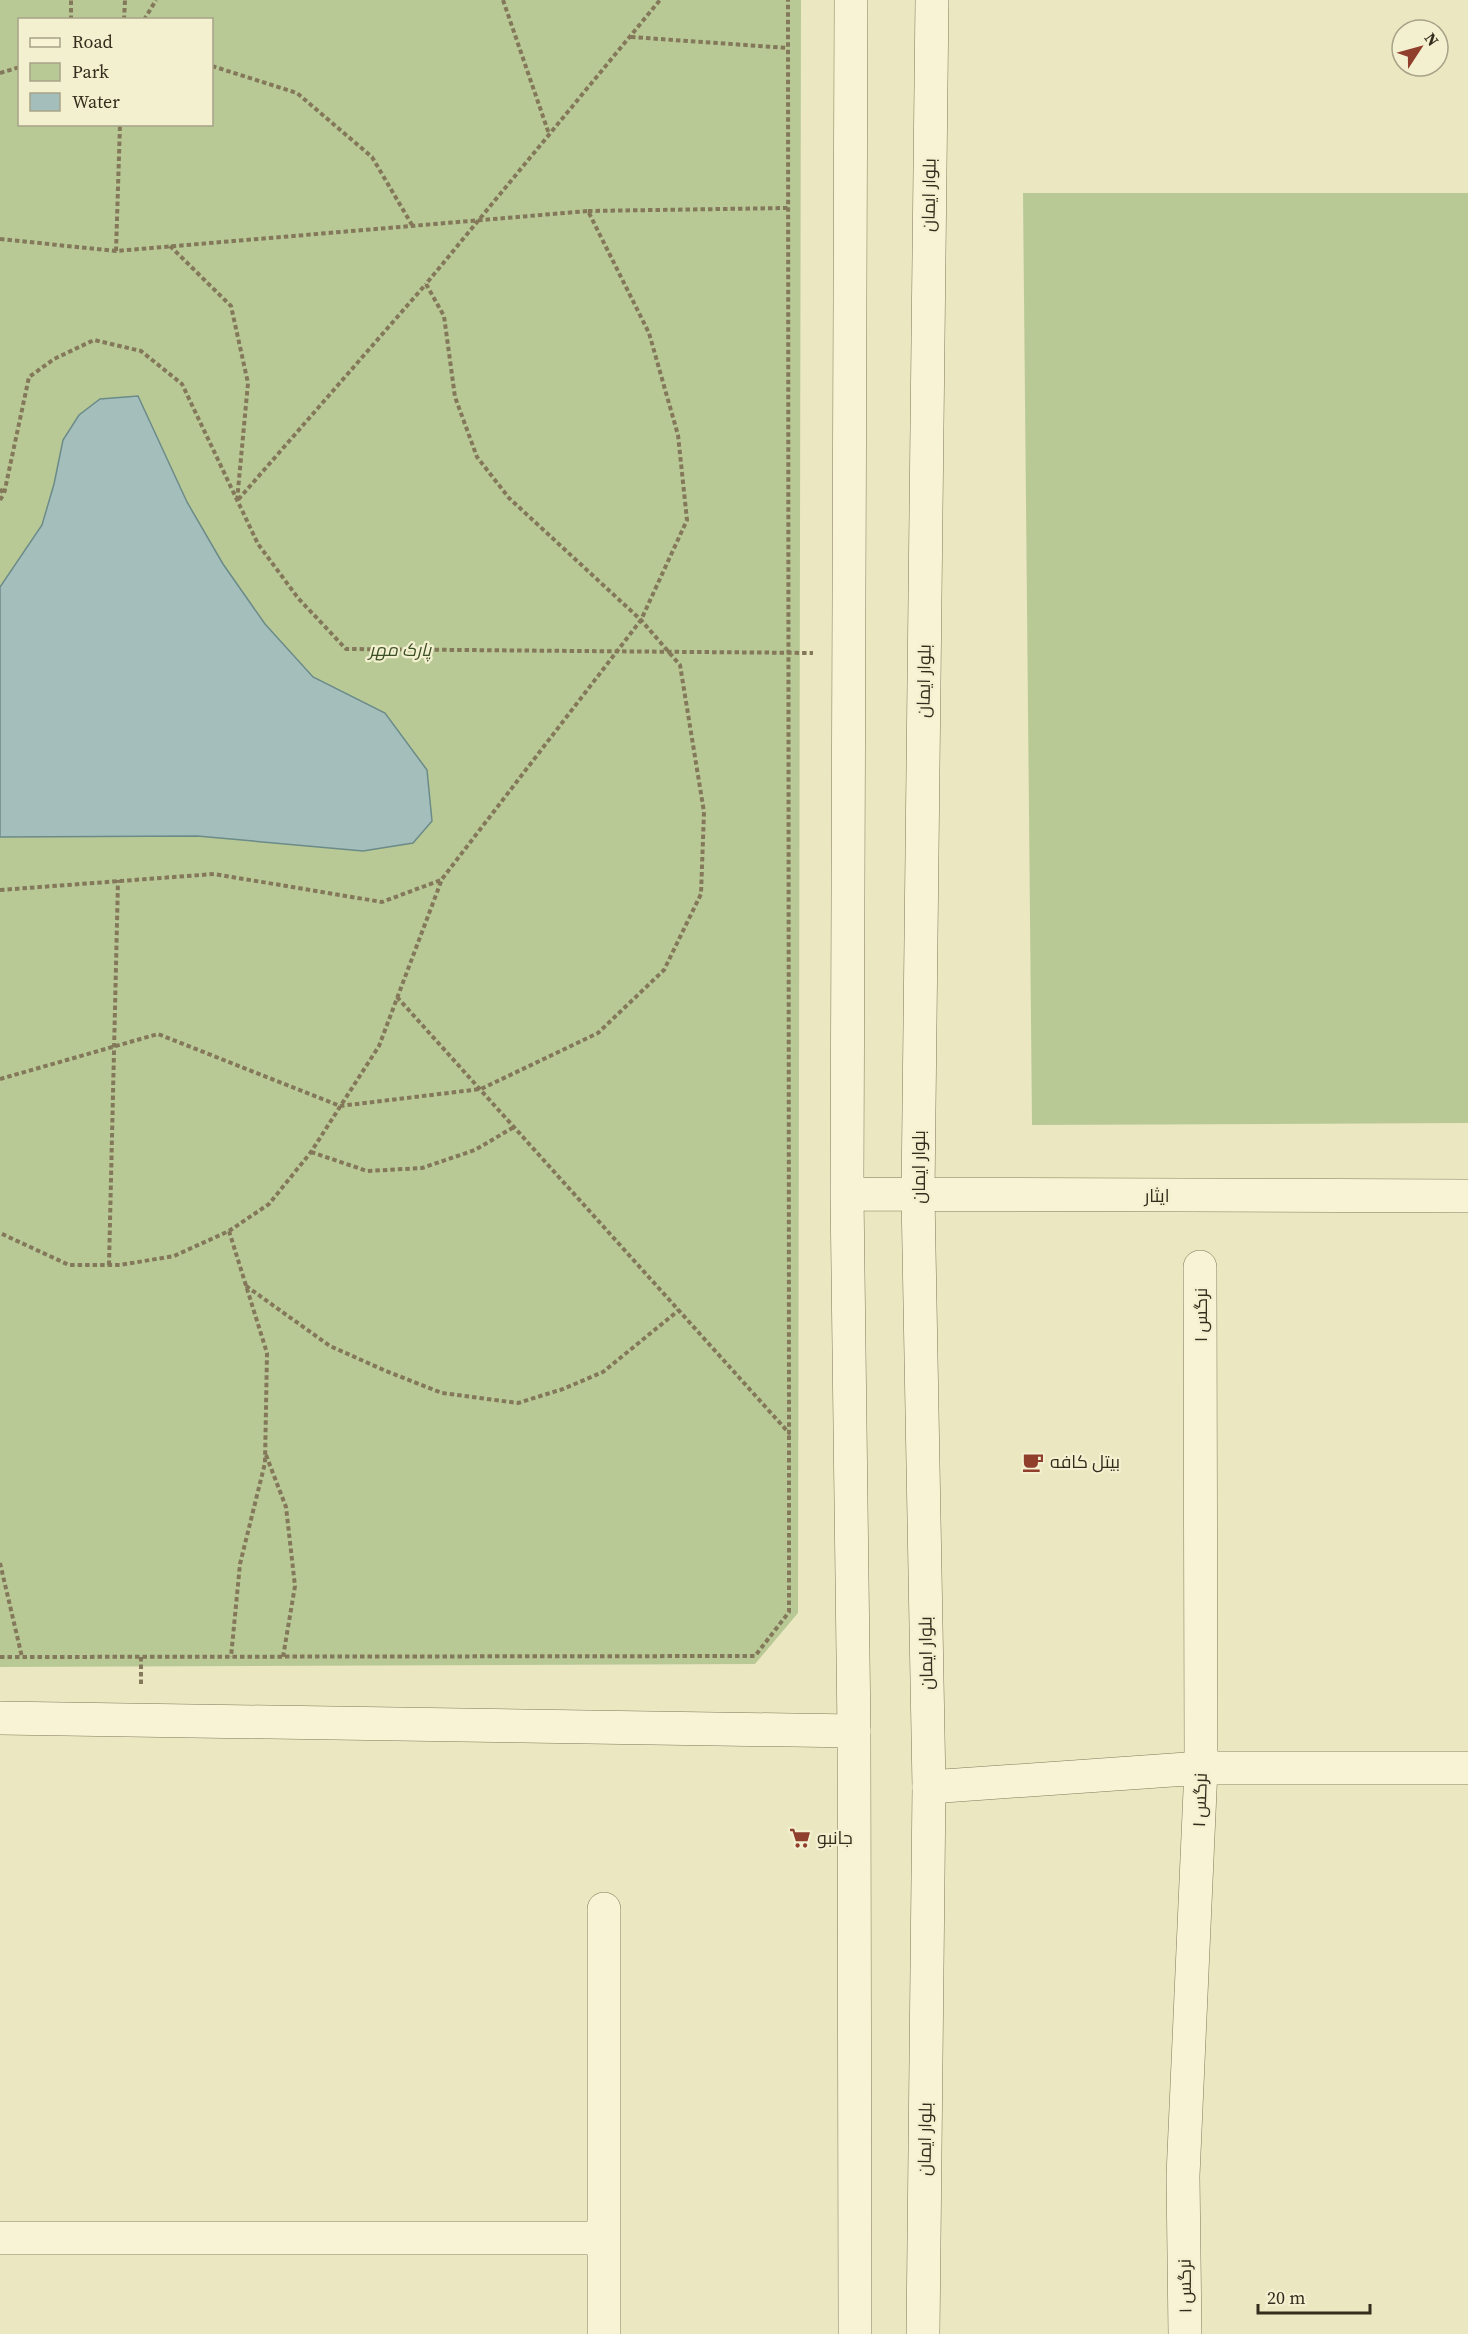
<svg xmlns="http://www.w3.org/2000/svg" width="1468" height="2334" font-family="'Source Serif 4',Cairo,serif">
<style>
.green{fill:#b9c996;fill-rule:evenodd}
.water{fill:#a4bebb;stroke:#6b8b89;stroke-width:1.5}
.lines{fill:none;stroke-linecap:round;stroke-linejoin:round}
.minor-casing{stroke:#84785a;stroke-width:34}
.tertiary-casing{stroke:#84785a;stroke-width:34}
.path{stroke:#84785a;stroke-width:4;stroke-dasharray:4.5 3;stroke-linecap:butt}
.minor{stroke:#f7f3d4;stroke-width:33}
.tertiary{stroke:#f7f3d4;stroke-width:33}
.labels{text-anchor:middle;stroke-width:4.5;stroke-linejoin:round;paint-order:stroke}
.street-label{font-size:18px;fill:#342d1d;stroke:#f3f0d0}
.park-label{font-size:18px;font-style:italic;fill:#3d5025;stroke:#f3f0d0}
.poi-label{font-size:18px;fill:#342d1d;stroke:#f3f0d0;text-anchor:start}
</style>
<rect width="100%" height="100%" fill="#ebe7c1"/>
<path class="green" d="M0,0H801L798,1613L755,1664L0,1667ZM20,20H212V124H20Z
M1023,193H1468V1123L1032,1125Z"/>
<path class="water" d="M138,396L187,502L223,564L265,624L313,677L385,713L427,770L432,821L413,843L363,851L197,836L0,837V587L42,525L54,484L63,440L79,415L100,399Z"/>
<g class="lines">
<defs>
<path id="minor" d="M0,1718L854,1731
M929,1787L1201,1768H1468
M0,2238H604
M604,2334V1909
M1185,2334L1183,2176L1201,1768L1200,1267"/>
<path id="tertiary" d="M851,0L847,1194L854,1731L855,2334
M847,1194L1468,1196
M923,2334L929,1787L918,1195L932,0"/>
</defs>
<use href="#minor" class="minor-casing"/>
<use href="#tertiary" class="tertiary-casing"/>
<path class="path" d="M503,0L549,134
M71,20V0
M124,20L125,0
M144,20L156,0
M631,37L788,48
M212,66L297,93L372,157L412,225
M0,73L20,67
M588,211L788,208
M0,239L116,251L588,211L649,333L678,435L687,520L641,620L442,879L379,1046L311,1152L269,1204L229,1231L174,1256L120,1265H69L0,1233
M170,246L231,306L248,383L237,501L426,284
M116,251L120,124
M0,489L4,494L29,377L54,359L94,340L141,351L182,384L258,544L298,598L346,649L813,653
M0,500L4,494
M0,890L214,874L382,902L441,880
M397,997L789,1433L788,0
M0,1079L158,1034L340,1106L481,1089L598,1033L664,970L701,894L704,812L680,665L641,620L509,498L477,457L455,397L444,316L426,284L660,0
M311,1152L367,1171L422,1168L475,1150L514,1127
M229,1231L267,1353L265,1463L240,1564L231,1657
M109,1265L118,880
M246,1286L330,1346L386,1371L442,1393L518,1403L563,1389L603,1372L679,1310
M266,1455L286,1507L295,1586L283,1657
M0,1563L22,1657
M0,1657L755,1656L789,1612V1433
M141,1684V1657"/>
<use href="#minor" class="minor"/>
<use href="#tertiary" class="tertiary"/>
</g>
<defs>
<symbol id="cafe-bare" viewBox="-9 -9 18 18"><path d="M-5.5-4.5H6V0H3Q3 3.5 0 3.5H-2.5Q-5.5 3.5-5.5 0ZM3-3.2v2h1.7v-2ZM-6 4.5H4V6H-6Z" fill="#903f2d" stroke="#f3f0d0" stroke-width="2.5" paint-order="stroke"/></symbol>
<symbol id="supermarket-bare" viewBox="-9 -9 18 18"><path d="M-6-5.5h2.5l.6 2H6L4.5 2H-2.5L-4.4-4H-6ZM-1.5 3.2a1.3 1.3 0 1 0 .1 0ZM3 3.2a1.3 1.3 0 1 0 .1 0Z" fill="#903f2d" stroke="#f3f0d0" stroke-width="2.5" paint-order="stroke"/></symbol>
</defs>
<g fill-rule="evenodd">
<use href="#cafe-bare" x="1018" y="1447" width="30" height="30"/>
<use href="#supermarket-bare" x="785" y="1823" width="30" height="30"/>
</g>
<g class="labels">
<g class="street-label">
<text transform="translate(929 195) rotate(-89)" y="6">بلوار ایمان</text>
<text transform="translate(924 681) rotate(-89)" y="6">بلوار ایمان</text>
<text transform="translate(919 1167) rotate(-90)" y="6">بلوار ایمان</text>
<text x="1157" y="1202">ایثار</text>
<text transform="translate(1201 1315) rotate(-90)" y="6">نرگس ۱</text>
<text transform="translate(926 1653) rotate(-91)" y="6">بلوار ایمان</text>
<text transform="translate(1200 1800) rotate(-88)" y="6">نرگس ۱</text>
<text transform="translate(925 2139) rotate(-89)" y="6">بلوار ایمان</text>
<text transform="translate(1185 2286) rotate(-91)" y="6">نرگس ۱</text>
</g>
<g class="park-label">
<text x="400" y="656">پارک مهر</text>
</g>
<g class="poi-label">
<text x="1050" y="1468">بیتل کافه</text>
<text x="817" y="1844">جانبو</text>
</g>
</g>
<rect x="18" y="18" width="195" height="108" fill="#f3f0d0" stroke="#a7a288" stroke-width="1.5"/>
<rect x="30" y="38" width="30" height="9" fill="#f7f3d4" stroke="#a7a288" stroke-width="1.5"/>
<text x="72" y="48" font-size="18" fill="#342d1d">Road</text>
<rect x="30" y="63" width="30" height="18" fill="#b9c996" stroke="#a7a288" stroke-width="1.5"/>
<text x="72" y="78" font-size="18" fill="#342d1d">Park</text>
<rect x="30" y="93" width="30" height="18" fill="#a4bebb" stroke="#a7a288" stroke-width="1.5"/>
<text x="72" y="108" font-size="18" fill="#342d1d">Water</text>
<g transform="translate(1420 48) rotate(54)"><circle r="28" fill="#f3f0d0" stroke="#a7a288" stroke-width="1.5"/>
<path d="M0-4.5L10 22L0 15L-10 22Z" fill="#903f2d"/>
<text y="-9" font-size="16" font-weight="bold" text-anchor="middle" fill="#342d1d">N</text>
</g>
<path d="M1258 2304v9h112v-9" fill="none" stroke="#342d1d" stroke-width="3"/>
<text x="1267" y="2304" font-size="18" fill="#342d1d" stroke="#f3f0d0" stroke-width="4.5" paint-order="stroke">20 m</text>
</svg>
